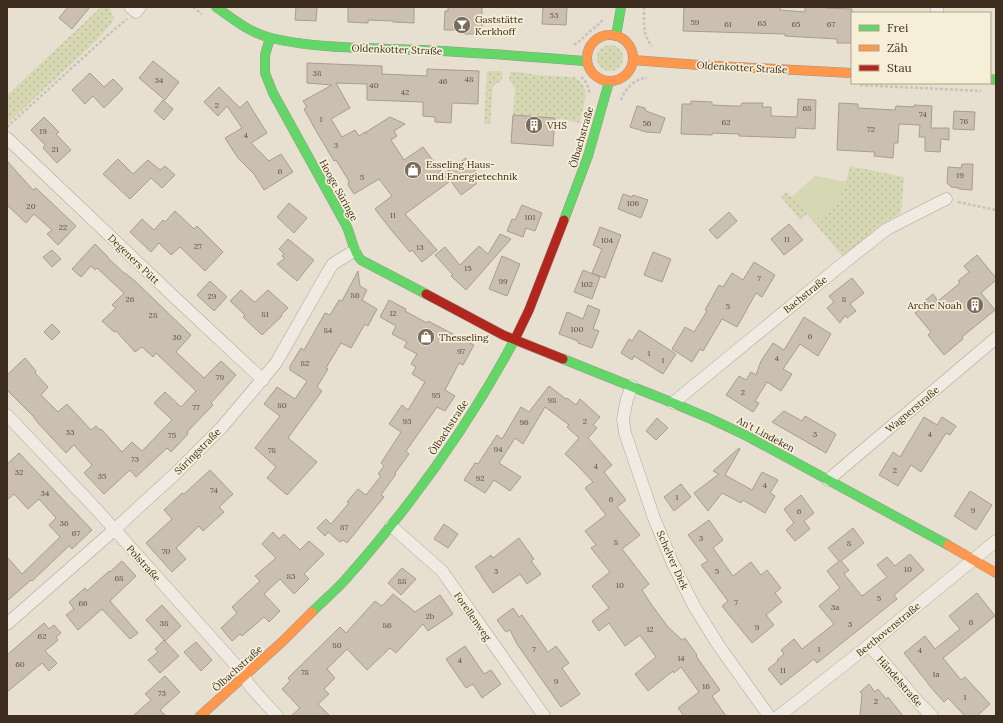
<svg xmlns="http://www.w3.org/2000/svg" width="1003" height="723" font-family="Lora,serif">
<style>
.grass{fill:url(#grass-dots)}
.green{fill:#d6d7b3}
.building{fill:#cbbfb2;stroke:#a89c90}
.lines{fill:none;stroke-linecap:round;stroke-linejoin:round}
.street-casing{stroke:#ada599;stroke-width:13}
.fast-casing{stroke:#9c958a;stroke-width:10}
.slow-casing{stroke:#9c958a;stroke-width:10}
.jam-casing{stroke:#9c958a;stroke-width:10}
.path{stroke:#c8c2b9;stroke-width:2.5;stroke-dasharray:3 2;stroke-linecap:butt}
.street{stroke:#efebe3;stroke-width:12}
.fast{stroke:#63d668;stroke-width:9}
.slow{stroke:#ff974d;stroke-width:9}
.jam{stroke:#b3261e;stroke-width:9}
.labels{text-anchor:middle;stroke-width:3.5;stroke-linejoin:round;paint-order:stroke}
.number-label{font-size:8px;fill:#605244}
.poi-label{font-size:10px;fill:#3d2e20;stroke:#f7eed8;text-anchor:start}
.street-label{font-size:10px;fill:#3d2e20;stroke:#f7eed8}
</style>
<defs>
<pattern id="grass-dots" width="8" height="8" patternUnits="userSpaceOnUse"><rect width="8" height="8" fill="#d6d7b3"/><path d="M2 2h.1M6 6h.1" fill="none" stroke="#b9b99a" stroke-width="1.8" stroke-linecap="round"/></pattern>
</defs>
<rect width="100%" height="100%" fill="#e7e0d1"/>
<path class="grass" d="M101,7H109L114,18L111,24L96,41L7,124V95Z
M597 58a13 13 0 1 1 26 0a13 13 0 1 1-26 0Z
M487,71H502V80L493,86L490,124H484Z
M510,72H518L537,75L574,77L581,82L585,89L586,95L580,123L555,118L513,115L515,88L509,80Z
M850,166L904,177L901,213L885,222L843,257L807,214L800,220L781,197L786,192L792,197L815,176L846,182Z"/>
<path class="green" d="M815,176L846,182L839,202L814,222L792,197Z"/>
<path class="building" d="M68,7H90L72,29L59,18Z
M296,7H317L316,21L295,20Z
M348,7H414V23L393,22V21L368,20V23L348,22Z
M448,7H482V34H464L465,30H444L445,11H448Z
M543,7H567L566,25L542,24Z
M684,7H780V10L805,12V7H826V8L852,9V39L851,43H837V39L785,36V34L683,31Z
M153,61L179,82L165,100L139,78Z
M307,63L382,66V74L427,76V69L479,71L478,104L452,103L451,123L435,122V117L423,116V102L367,100V84L336,83L350,108L331,119L342,137L355,130L359,136L365,132L366,134V132L390,117L405,124L394,131L397,136L391,140L404,160L423,147L449,182L405,214L437,250L422,262L412,250L410,252L392,231L375,209L392,196L379,179L354,194L348,185L349,181L336,160L334,161L315,129L304,109L307,107L303,101L332,85L307,83Z
M90,73L104,87L113,79L123,89L104,108L93,96L85,104L72,90Z
M219,87L240,108L247,101L267,133L251,143L269,161L281,154L293,172L264,190L254,174L238,158L225,138L242,128L227,106L218,116L204,102Z
M798,99L816,100L815,129L796,128L795,138L739,136V134L713,133L712,135L681,134L682,104H691V101L712,102V105L733,106H741L742,103H763L762,107H771V116L797,117Z
M163,100L173,109L164,120L154,111Z
M839,103L858,104V108L895,110L896,106L914,107V105L932,106L931,128H949V140L941,139L940,152L925,151V137H919L920,125L899,124L898,143H894L893,158L874,156L875,152L837,150Z
M637,106L645,108L646,111L665,118L660,133L646,132L630,127Z
M954,111L975,112L974,130L953,129Z
M513,115L555,118L553,146L511,143Z
M44,117L59,132L56,134L71,150L57,163L43,148L45,145L31,130Z
M466,158L477,173L476,184L461,195L445,173Z
M118,159L133,174L148,160L160,170L165,166L175,175L162,188L151,178L130,199L103,174Z
M7,161L33,190L36,188L76,226L58,245L47,234L52,230L34,214L26,223L7,205Z
M962,164H973L972,190L959,189V188L951,187L947,183L948,167L961,168Z
M623,194L632,197L633,195L648,200L641,218L618,209Z
M289,203L307,218L294,233L277,217Z
M522,205L542,213L535,231L526,228L523,237L507,231L512,219L515,220Z
M175,211L194,229L197,226L223,252L205,271L180,247L171,255L159,243L151,252L130,232L142,219L154,230L163,220L165,222Z
M729,212L737,221L717,239L709,230Z
M789,224L803,240L784,255L771,239Z
M600,227L621,235L605,278L592,273L602,249L593,245Z
M500,234L511,239L466,290L451,276L453,275L435,255L445,247L460,265L479,246L488,254Z
M288,239L314,260L297,281L277,264L285,258L282,256L284,254L279,249Z
M95,244L108,257H107L125,274V273L135,281L191,335L176,352L204,378L221,361L236,375L211,403L213,405L187,432L188,434L171,452L167,448L136,477L130,470L104,494L84,473L92,465L74,445L66,453L38,423L33,416L7,390V375L25,358L36,371L35,373L48,387L41,395L58,412L67,404L91,430L96,426L100,430L101,429L122,452L132,442L142,451L172,420L154,403L165,392L181,407L196,391L156,353L153,357L142,347L135,352L116,331L114,332L102,321L116,308L112,305L124,293L97,268L95,270L91,266L81,277L72,269Z
M52,250L61,259L52,267L43,257Z
M653,252L671,259L662,282L644,275Z
M977,255L996,278V280L981,293L995,310L962,337L963,339L944,355L928,335L931,332L915,313L923,307L921,304L933,294L938,301L960,283L958,281L969,272L964,266Z
M502,256L520,264L507,296L489,289Z
M754,262L775,275L762,297L756,293L737,327L722,319L703,351L700,349L692,362L672,349L685,327L694,332L707,311L705,310L719,285L723,287L732,273L743,280Z
M583,270L600,277L592,299L574,292Z
M358,271L360,286L367,290L362,300L377,309L368,326L365,324L351,348L341,343L326,368L328,369L317,387L322,391L288,438L317,462L287,495L267,478L276,467L255,448L280,416L264,404L277,387L295,399L307,381L290,370V366L301,348L304,350L325,313L330,315L339,300L342,301Z
M852,278L864,293L850,304L856,311L847,318L845,315L840,323L827,308L834,302L829,296Z
M210,281L227,297L214,311L197,295Z
M241,290L253,301L255,302L268,290L288,308L281,315L282,316L262,335L243,317L245,315L230,301Z
M389,300L406,309L405,311L427,323L428,321L474,345L463,365L459,363L445,390L455,396L445,411L437,407L406,451L409,454L395,473L396,474L381,495L384,497L347,543L343,540L340,542L328,532L325,536L317,528L326,519L331,524L349,503L347,502L358,489L366,495L381,476L378,474L384,466L381,463L401,432L389,424L402,405L408,410L425,382L412,374L416,367L411,364L417,354L404,347L407,342L392,334L396,326L380,317Z
M588,305L600,310L593,329L599,331L592,348L578,343V341L559,334L567,312L583,319Z
M804,317L831,334L818,356L800,344L783,369L792,374L781,391L767,382L755,401L759,403L753,412L726,395L739,376L746,380L751,372L756,375L761,361L773,343L784,350Z
M52,324L60,332L52,340L44,332Z
M639,330L676,354L663,374L634,356L632,360L621,353L629,339L632,341Z
M549,386L566,399L567,398L576,405L580,399L600,417L593,425L597,428L588,438L612,465L604,472L626,500L617,507L640,535L622,549L649,584L642,590L651,604L668,627L682,640L685,638L697,655L696,656L720,690L712,696L726,716H684L678,708L699,692L681,667L674,673L673,671L648,691L635,674L656,657L640,635L625,646L609,623L599,631L592,621L609,608L592,586L610,572L591,548L596,545L585,531L606,515L585,488L593,482L576,464L565,454L579,438L567,427L569,425L545,407L523,444L515,438L499,463L521,477L510,491L494,480L485,493L464,480L475,463L478,464L497,435L502,439L521,407L529,412Z
M784,411L802,421L805,416L836,434L826,453L772,422Z
M924,417L937,425L942,417L956,426L950,435L946,433L921,472L911,465L898,486L879,475L893,452L900,457Z
M657,418L668,428L656,440L646,431Z
M739,448L740,449L725,475L752,490L762,472L778,480L770,493L775,496L765,513L743,500L741,503L722,493L708,511L694,493L719,474L713,471Z
M19,453L92,530L72,549L69,546L32,581L31,580L7,601V557L22,574L60,537L49,525L56,518L39,499L28,509L14,494L7,500V464Z
M210,470L233,494L219,507L224,512L203,531L199,526L176,548L186,559L172,572L146,543L172,519L164,510L182,493L184,494Z
M681,484L691,497L674,511L664,497Z
M970,491L992,505L976,530L954,516Z
M801,495L814,513L804,521L810,529L795,541L786,530L794,523L784,509Z
M709,520L723,540L713,548L733,576L751,562L761,575L767,570L781,588L775,593L782,602L766,615L774,625L752,643L722,606L728,601L701,565L708,561L688,535Z
M444,524L458,534L448,548L434,539Z
M853,528L864,543L841,561L849,570L844,574L862,596L887,577L877,565L887,557L895,566L910,554L924,570L894,595L897,599L817,663L814,659L781,685L768,669L778,661L777,660L784,654L781,650L794,639L802,649L834,624L819,606L840,588L827,571L839,561L828,548Z
M273,532L279,539L284,534L300,550L309,541L324,554L304,574L309,579L294,594L280,579L264,594L280,611L269,622L264,617L242,636L240,634L232,641L221,628L237,613L232,607L260,581L255,576L276,558L262,544Z
M519,538L534,559L531,561L541,574L527,584L520,574L493,593L481,576H482L475,567L491,555L493,558Z
M122,561L136,576L110,601L138,633L130,639L102,609L78,630L66,615L74,609L69,602L85,588L87,591L109,571L110,572Z
M402,568L416,579L401,595L388,583Z
M977,593L995,616L943,658L961,680L965,677L990,704L977,716H965L948,698L944,702L934,691L904,653L925,636L935,649L960,629L949,616Z
M393,594L415,612L440,595L453,614L428,631L423,624L396,653L390,648L367,670L347,649L327,669L335,678L324,689L329,694L318,704L330,716H291L300,708L282,689L290,681L288,678L340,627L346,633L375,601L382,606Z
M162,605L181,626L165,641L146,620Z
M513,608L519,617L522,615L548,652L556,646L569,663L562,668L580,694L561,707L517,644L510,630L506,632L497,620Z
M44,623L49,629L54,625L61,633L56,637L58,640L45,651L57,663L49,671L42,663L7,692V655Z
M164,640L179,656L160,673L148,660L158,652L155,649Z
M196,642L212,660L201,671L184,652Z
M465,646L484,674L491,670L501,684L482,698L473,684L466,688L446,659Z
M165,676L180,692L160,710L166,716H133L151,700L145,694Z
M869,684L875,692L878,689L886,699L888,697L903,716H860L862,694L860,692Z"/>
<g class="lines">
<defs>
<path id="street" d="M130,7L136,12L140,7
M937,13V7
M7,138L170,293L263,380
M632,386L627,399L623,419L625,433L654,518L673,564L694,606L719,646L769,716
M673,403L840,266L887,229L946,199
M7,415L98,511L233,662L238,667L250,686L277,716
M828,480L996,338
M391,526L442,571L544,716
M7,624L114,530L176,473L222,427L276,363L329,270L333,264L354,251
M869,645L919,703L932,716
M779,716L869,645L996,541"/>
<path id="fast" d="M216,7C233,19 250,33 271,38C317,49 372,48 419,50C475,52 530,57 586,61
M616,36L621,7
M270,38L265,55V73L273,93L346,225C352,237 352,250 361,260L426,294
M990,79L996,80
M564,220L588,156L609,82
M563,359L673,403L711,419L747,436L948,545
M312,612C323,601 335,591 345,580C410,507 469,425 515,339"/>
<path id="slow" d="M587 58a23 23 0 1 1 46 0a23 23 0 1 1-46 0Z
M633,60L699,65L852,73
M948,545L996,573
M200,716L283,641L312,612"/>
<path id="jam" d="M426,294L503,335L563,359
M515,339L529,310L564,220"/>
</defs>
<use href="#street" class="street-casing"/>
<use href="#fast" class="fast-casing"/>
<use href="#slow" class="slow-casing"/>
<use href="#jam" class="jam-casing"/>
<path class="path" d="M193,7L202,14
M644,7C644,21 642,34 652,46
M574,45C580,41 584,37 589,32C594,28 599,25 603,19
M581,77C586,81 589,86 589,93
M860,85L981,91
M621,100C625,89 635,78 647,78
M7,127L108,35L127,19
M958,202L996,210"/>
<use href="#street" class="street"/>
<use href="#fast" class="fast"/>
<use href="#slow" class="slow"/>
<use href="#jam" class="jam"/>
</g>
<defs>
<symbol id="bar-disc" viewBox="-11 -11 22 22"><circle r="9.5" fill="#786c5e" stroke="#f7eed8"/><path d="M-6-5H6L.8 .8V4.5H3.5V6h-7V4.5H-.8V.8Z" fill="#fff"/></symbol>
<symbol id="building-disc" viewBox="-11 -11 22 22"><circle r="9.5" fill="#786c5e" stroke="#f7eed8"/><path d="M-4-6H4V6H1V3H-1V6H-4ZM-2.5-4.3h1.7v1.8h-1.7ZM.8-4.3h1.7v1.8H.8ZM-2.5-1h1.7V.8h-1.7ZM.8-1h1.7V.8H.8Z" fill="#fff"/></symbol>
<symbol id="shop-disc" viewBox="-11 -11 22 22"><circle r="9.5" fill="#786c5e" stroke="#f7eed8"/><path d="M-5-2.5h2.3a2.7 3.5 0 0 1 5.4 0H5L5.5 6h-11ZM-1.5-2.5h3a1.5 2.3 0 0 0-3 0Z" fill="#fff"/></symbol>
</defs>
<g fill-rule="evenodd">
<use href="#bar-disc" x="452" y="15" width="20" height="20"/>
<use href="#building-disc" x="524" y="115" width="20" height="20"/>
<use href="#shop-disc" x="403" y="160" width="20" height="20"/>
<use href="#building-disc" x="965" y="295" width="20" height="20"/>
<use href="#shop-disc" x="416" y="327" width="20" height="20"/>
</g>
<g class="labels">
<g class="number-label">
<text x="554" y="18">53</text>
<text x="695" y="25">59</text>
<text x="762" y="26">63</text>
<text x="728" y="27">61</text>
<text x="796" y="27">65</text>
<text x="831" y="27">67</text>
<text x="317" y="76">38</text>
<text x="469" y="82">48</text>
<text x="159" y="83">34</text>
<text x="443" y="84">46</text>
<text x="374" y="88">40</text>
<text x="405" y="95">42</text>
<text x="217" y="108">2</text>
<text x="807" y="111">68</text>
<text x="923" y="117">74</text>
<text x="321" y="122">1</text>
<text x="964" y="124">76</text>
<text x="726" y="125">62</text>
<text x="647" y="126">56</text>
<text x="871" y="132">72</text>
<text x="43" y="134">19</text>
<text x="246" y="138">4</text>
<text x="336" y="148">3</text>
<text x="55" y="152">21</text>
<text x="280" y="174">6</text>
<text x="960" y="178">19</text>
<text x="362" y="180">5</text>
<text x="633" y="206">106</text>
<text x="31" y="209">20</text>
<text x="393" y="218">11</text>
<text x="530" y="220">101</text>
<text x="63" y="230">22</text>
<text x="787" y="242">11</text>
<text x="607" y="243">104</text>
<text x="198" y="249">27</text>
<text x="420" y="250">13</text>
<text x="468" y="271">15</text>
<text x="759" y="281">7</text>
<text x="503" y="284">99</text>
<text x="587" y="287">102</text>
<text x="355" y="298">86</text>
<text x="212" y="299">29</text>
<text x="130" y="302">26</text>
<text x="844" y="302">8</text>
<text x="728" y="309">5</text>
<text x="393" y="316">12</text>
<text x="265" y="317">81</text>
<text x="153" y="318">28</text>
<text x="577" y="332">100</text>
<text x="328" y="333">84</text>
<text x="810" y="339">6</text>
<text x="177" y="340">30</text>
<text x="461" y="354">97</text>
<text x="649" y="356">1</text>
<text x="777" y="361">4</text>
<text x="663" y="363">1</text>
<text x="305" y="366">82</text>
<text x="220" y="380">79</text>
<text x="743" y="395">2</text>
<text x="436" y="398">95</text>
<text x="552" y="403">98</text>
<text x="282" y="408">80</text>
<text x="196" y="410">77</text>
<text x="407" y="424">93</text>
<text x="585" y="424">2</text>
<text x="524" y="425">96</text>
<text x="70" y="435">33</text>
<text x="815" y="437">3</text>
<text x="930" y="437">4</text>
<text x="172" y="438">75</text>
<text x="498" y="452">94</text>
<text x="272" y="453">78</text>
<text x="135" y="462">73</text>
<text x="596" y="469">4</text>
<text x="895" y="473">2</text>
<text x="19" y="475">32</text>
<text x="102" y="479">35</text>
<text x="480" y="481">92</text>
<text x="765" y="488">4</text>
<text x="214" y="493">74</text>
<text x="45" y="496">34</text>
<text x="677" y="500">1</text>
<text x="611" y="502">6</text>
<text x="973" y="513">9</text>
<text x="799" y="514">6</text>
<text x="64" y="526">36</text>
<text x="344" y="530">87</text>
<text x="76" y="536">67</text>
<text x="701" y="541">3</text>
<text x="616" y="545">8</text>
<text x="849" y="546">8</text>
<text x="166" y="554">70</text>
<text x="908" y="572">10</text>
<text x="496" y="574">3</text>
<text x="717" y="574">5</text>
<text x="291" y="579">83</text>
<text x="119" y="581">68</text>
<text x="402" y="584">88</text>
<text x="620" y="588">10</text>
<text x="879" y="601">5</text>
<text x="736" y="605">7</text>
<text x="83" y="606">66</text>
<text x="835" y="610">3a</text>
<text x="430" y="619">2b</text>
<text x="971" y="625">6</text>
<text x="164" y="626">38</text>
<text x="850" y="627">3</text>
<text x="387" y="628">86</text>
<text x="757" y="630">9</text>
<text x="650" y="632">12</text>
<text x="42" y="639">62</text>
<text x="337" y="648">80</text>
<text x="534" y="652">7</text>
<text x="819" y="652">1</text>
<text x="920" y="653">4</text>
<text x="681" y="661">14</text>
<text x="460" y="663">4</text>
<text x="20" y="667">60</text>
<text x="783" y="673">11</text>
<text x="305" y="675">78</text>
<text x="936" y="677">1a</text>
<text x="556" y="684">9</text>
<text x="706" y="689">16</text>
<text x="162" y="696">73</text>
<text x="965" y="700">1</text>
<text x="876" y="704">2</text>
</g>
<g class="poi-label">
<text x="475" y="23">Gaststätte<tspan x="475" dy="12">Kerkhoff</tspan></text>
<text x="547" y="129">VHS</text>
<text x="426" y="168">Esseling Haus-<tspan x="426" dy="12">und Energietechnik</tspan></text>
<text x="962" y="309" text-anchor="end">Arche Noah</text>
<text x="439" y="341">Thesseling</text>
</g>
<g class="street-label">
<text transform="translate(397 49) rotate(2)" y="4">Oldenkotter Straße</text>
<text transform="translate(742 67) rotate(3)" y="4">Oldenkotter Straße</text>
<text transform="translate(581 137) rotate(-74)" y="4">Ölbachstraße</text>
<text transform="translate(339 190) rotate(61)" y="4">Hooge Süringe</text>
<text transform="translate(134 259) rotate(44)" y="4">Degeners Pütt</text>
<text transform="translate(805 294) rotate(-39)" y="4">Bachstraße</text>
<text transform="translate(912 409) rotate(-40)" y="4">Wagnerstraße</text>
<text transform="translate(448 427) rotate(-57)" y="4">Ölbachstraße</text>
<text transform="translate(766 434) rotate(28)" y="4">An't Lindeken</text>
<text transform="translate(197 451) rotate(-45)" y="4">Süringstraße</text>
<text transform="translate(673 560) rotate(66)" y="4">Schelver Diek</text>
<text transform="translate(144 563) rotate(48)" y="4">Polstraße</text>
<text transform="translate(473 616) rotate(55)" y="4">Forellenweg</text>
<text transform="translate(888 629) rotate(-39)" y="4">Beethovenstraße</text>
<text transform="translate(237 668) rotate(-42)" y="4">Ölbachstraße</text>
<text transform="translate(900 681) rotate(49)" y="4">Händelstraße</text>
</g>
</g>
<rect width="1003" height="723" fill="none" stroke="#3d2e20" stroke-width="16"/>
<rect x="851" y="12" width="140" height="72" fill="#f7eed8" stroke="#ada18e"/>
<rect x="859" y="25" width="20" height="6" fill="#63d668" stroke="#ada18e"/>
<text x="887" y="32" font-size="12" fill="#3d2e20">Frei</text>
<rect x="859" y="45" width="20" height="6" fill="#ff974d" stroke="#ada18e"/>
<text x="887" y="52" font-size="12" fill="#3d2e20">Zäh</text>
<rect x="859" y="65" width="20" height="6" fill="#b3261e" stroke="#ada18e"/>
<text x="887" y="72" font-size="12" fill="#3d2e20">Stau</text>
</svg>
